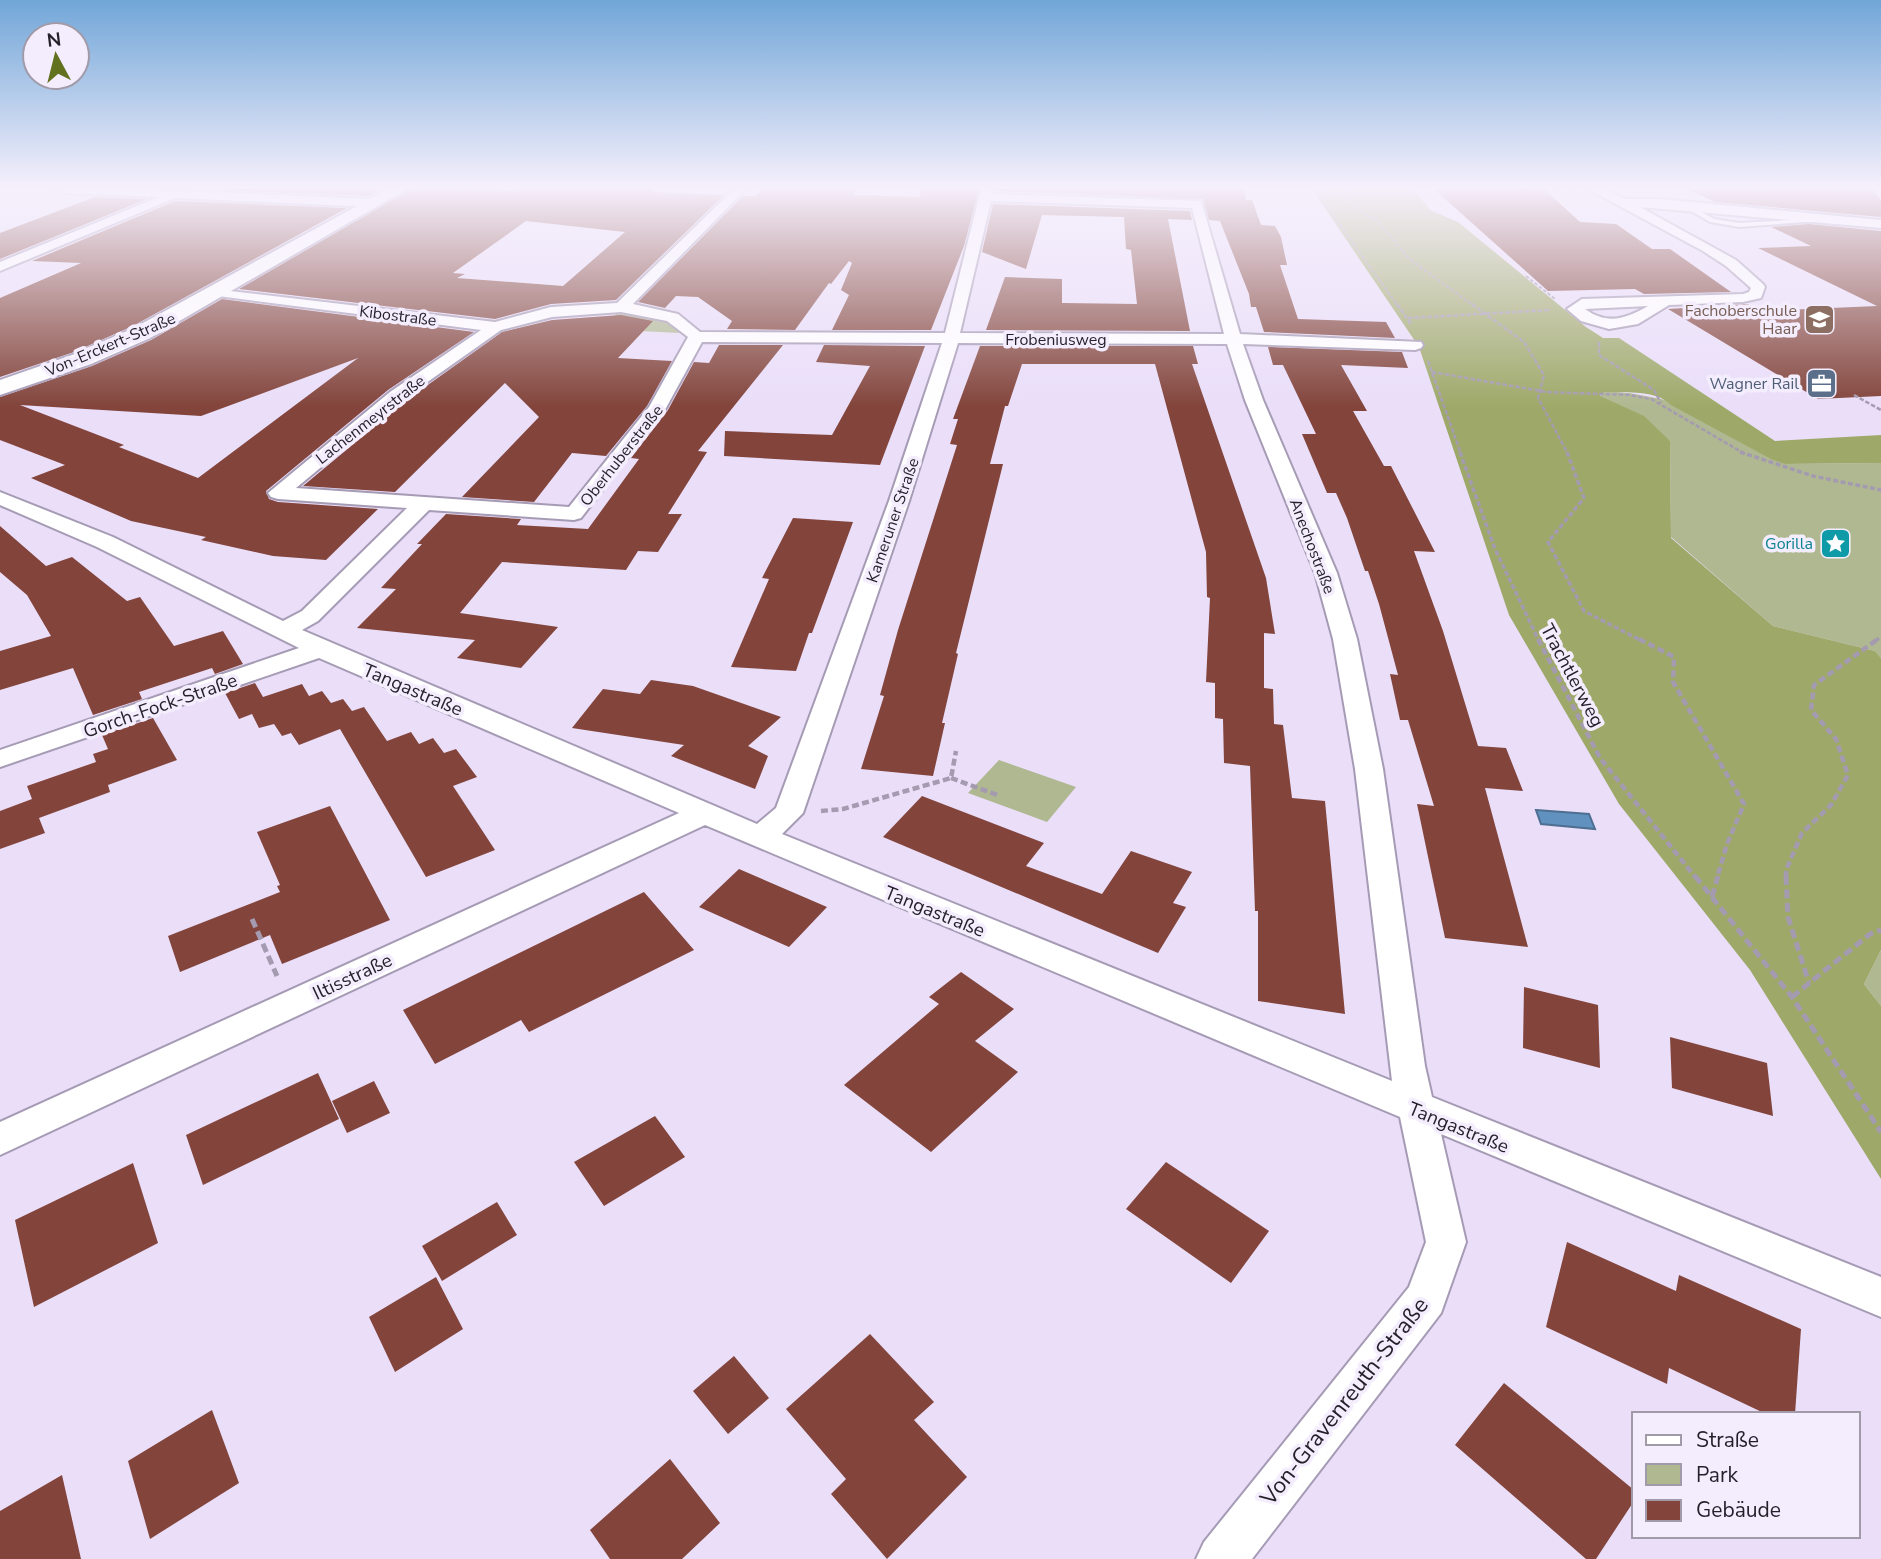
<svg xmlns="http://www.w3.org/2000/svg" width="1881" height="1559" font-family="'Nunito Sans',sans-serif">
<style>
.green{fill:#b0b891}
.forest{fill:#9ea969}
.water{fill:#6091bf;stroke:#4e6f92;stroke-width:2}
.building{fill:#82443b;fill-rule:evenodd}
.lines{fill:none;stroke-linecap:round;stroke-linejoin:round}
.lane-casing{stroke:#a69bb5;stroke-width:4}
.street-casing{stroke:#a69bb5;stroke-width:4}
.secondary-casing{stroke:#a69bb5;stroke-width:4}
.path-far4{stroke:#a49bb0;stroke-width:2;stroke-dasharray:3.5 2;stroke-linecap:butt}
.path-far3{stroke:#a49bb0;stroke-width:2.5;stroke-dasharray:4.5 2;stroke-linecap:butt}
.path-far2{stroke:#a49bb0;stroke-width:3.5;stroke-dasharray:5 2.5;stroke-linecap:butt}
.path-far1{stroke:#a49bb0;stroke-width:4.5;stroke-dasharray:7 3.5;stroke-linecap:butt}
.path{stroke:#a49bb0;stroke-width:5;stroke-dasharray:9 4.5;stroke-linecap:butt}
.lane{fill:#fff;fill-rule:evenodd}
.street{fill:#fff;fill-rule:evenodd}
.secondary{fill:#fff;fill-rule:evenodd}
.labels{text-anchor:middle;stroke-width:7;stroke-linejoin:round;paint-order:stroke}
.far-education-label{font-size:16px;fill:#785e54;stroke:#f4edfe;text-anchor:end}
.far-street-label{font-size:16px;fill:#241f29;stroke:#f4edfe}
.far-service-label{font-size:16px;fill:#4e5e75;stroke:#f4edfe;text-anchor:end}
.far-culture-label{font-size:16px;fill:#0d838f;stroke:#f4edfe;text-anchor:end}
.street-label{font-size:19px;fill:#241f29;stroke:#f4edfe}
.near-street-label{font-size:23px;fill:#241f29;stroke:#f4edfe}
</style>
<rect width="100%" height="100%" fill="#eadef9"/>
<path class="green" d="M622,312C642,315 668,316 680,333L601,329L616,314Z
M1604,391L1629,393L1666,400L1785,464L1881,463V658L1875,651L1773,626L1671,537L1670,441L1600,397Z
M999,760L1076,787L1047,822L968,793Z
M1881,950V1006L1864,984Z"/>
<path class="forest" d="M1312,189H1413L1430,210L1458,222L1586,327L1603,338H1619L1775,441L1881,435V463L1785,464L1771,459L1671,405C1658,390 1623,392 1604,392L1600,396L1644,416L1670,441L1671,538L1773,626L1875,651L1881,658V950L1864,984L1881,1006V1179L1750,970L1619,804L1509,615L1419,347Z"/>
<path class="water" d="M1536,810L1589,814L1595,829L1541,824Z"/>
<path class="building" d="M191,189H352L381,190L369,196Z
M443,189L517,191L521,189H655L651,192L724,195L616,300L551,304L495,319L239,289L408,191ZM526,221L625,232L563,286L457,278L465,274L453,273Z
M762,189H857L853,195L919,197L922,189H979L964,246L931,330H832L849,295L841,290L852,263L849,261L831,284L829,283L795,330L727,329L732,321L698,297L676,296L665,308L638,302L743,196H755Z
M996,189H1244L1246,200H1252L1261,225L1275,226L1281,237L1287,265H1280L1298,319L1386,322L1395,338L1264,332L1256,307H1251L1249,294L1220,221L1209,220L1203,199L996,191Z
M1434,189H1544L1580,222L1616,224L1652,249H1670L1731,292L1644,294L1635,289L1548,291Z
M1687,189L1873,190L1881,200V217L1715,202Z
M95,197L147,199L0,259V233Z
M175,201L347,208L133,326L74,352L0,377V298L81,263L32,261Z
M993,204L1190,211L1192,220L1168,219L1190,331L986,330L1005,277L1062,279V303L1137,304L1131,250L1126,249L1124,217L1042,215L1026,269L982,252Z
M1809,224L1881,231V396L1818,399L1668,309L1748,304L1759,311L1877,306L1758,248L1811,246L1771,227Z
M222,299L474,332L388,390L266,491L269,499L278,502L378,509L326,560L273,556L201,540L206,537L131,521L31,478L65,465L0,440V397L92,366L151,340ZM358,358L198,478L119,447L124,445L20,405L201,416Z
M621,315L653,321L618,358L672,361L647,406L606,456L572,453L534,502L462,497L539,417L505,383L395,492L303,486L404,402L502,332L552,320Z
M719,345H783L698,451L707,452L668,514H682L658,552L638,551L626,570L502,562L460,613L558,627L521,668L457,658L475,640L357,628L396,589L381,588L422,544H417L446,514L521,519L517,525L588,529L639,459L631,458L668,410L694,362L709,363Z
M824,345L925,346L880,465L724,456L725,431L832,435L870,366L816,362Z
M980,346H1193L1198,364H1192L1266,578L1275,634L1264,633V688L1273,689L1274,724L1283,725L1292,798L1325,801L1345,1014L1258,1001V911H1255L1250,766L1224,763L1223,719L1215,718V683L1206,682L1210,598L1207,597L1206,552L1155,364H1022L1008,406H1005L990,464H1003L956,653L958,654L942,723H945L933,776L861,769L884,696L880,695L898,630L957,445L950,444L958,419H953Z
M1268,347L1402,352L1408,368L1341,365L1367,411H1353L1384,466H1391L1435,552L1414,551L1443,631L1478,746L1506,748L1523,791L1485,788L1528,947L1445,938L1417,804L1434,806L1408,720H1400L1390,674L1398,675L1379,604L1368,571H1365L1347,518L1336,493H1327L1302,434H1316L1283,365H1273Z
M793,518L853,522L812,633H809L796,671L731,667L769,579L762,578Z
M0,526L46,566L72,557L127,601L140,597L174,646L223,631L243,664L215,674L212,668L139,692L142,699L93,715L73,668L0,690V651L51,636L27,595L0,572Z
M651,680L693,686L781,717L748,746L768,756L755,789L671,756L684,745L572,728L603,689L640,694Z
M255,683L263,697L302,684L309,696L322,691L331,703L343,699L352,711L364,707L387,741L411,732L419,744L433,738L444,753L456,749L477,777L453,786L495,850L426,877L340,729L299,745L291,733L282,736L274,724L259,728L252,714L239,719L225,693Z
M153,718L177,760L108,785L110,792L39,818L45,833L0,849V811L32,799L27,786L96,762L93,754L108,749L102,735Z
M922,796L1044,843L1026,866L1102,894L1131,851L1192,872L1173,903L1186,907L1158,953L883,837Z
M330,806L390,920L282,964L270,935L180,972L168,936L280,892L277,886L280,885L257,832Z
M739,869L827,907L789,947L699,907Z
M644,892L694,950L529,1032L521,1020L435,1064L403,1010Z
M961,972L1014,1009L975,1041L1018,1072L931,1152L844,1085L939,1004L929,997Z
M1524,987L1598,1005L1600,1068L1523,1048Z
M1670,1037L1767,1063L1773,1116L1672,1088Z
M318,1073L339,1119L203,1185L186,1135Z
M374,1081L390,1113L347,1133L332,1101Z
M655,1116L685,1157L604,1206L574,1162Z
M1166,1162L1269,1231L1231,1283L1126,1209Z
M133,1163L158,1243L34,1307L15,1220Z
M497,1202L517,1235L442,1281L422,1246Z
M1567,1242L1676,1291L1679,1275L1801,1329L1795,1414H1766L1669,1368L1667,1384L1546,1327Z
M436,1277L463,1329L395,1372L369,1317Z
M870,1334L934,1402L914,1420L967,1477L887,1559L831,1494L846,1479L786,1409Z
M734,1356L769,1398L728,1434L693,1391Z
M1504,1383L1634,1490V1501L1596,1559H1586L1455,1445Z
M212,1410L239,1483L150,1539L128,1461Z
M670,1459L720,1523L682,1559H610L590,1530Z
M62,1475L81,1559H0V1511Z"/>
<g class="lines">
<defs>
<path id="lane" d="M1683,204H1687L1714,219L1739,223L1830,218L1833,220L1739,227L1710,222L1683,206Z"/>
<path id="street" d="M56,189H134L373,199L379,203L373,207L175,198L0,271V262L159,197L62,193Z
M734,189H746L633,304L678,314L700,332L945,333L979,197L982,189H994L993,194L1201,201L1240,334L1421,342L1423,345L1421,348L1415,350L1243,344L1263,400L1337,573L1357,639L1383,769L1425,1066L1432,1097L1881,1277V1317L1441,1134L1466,1242L1441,1313L1252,1559H1196L1204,1542L1409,1287L1426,1242L1400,1117L705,825L0,1155V1122L679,813L319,658L0,767V750L299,648L97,547L0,505V492L113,537L283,621L302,611L407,508L278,499L271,497L268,493L390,392L481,330L218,296L213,295L211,292L213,289L495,322L551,307L617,303ZM991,201L1192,208L1224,334L960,333ZM621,312L667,321L688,337L649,407L569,507L296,488L402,400L501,330L552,317ZM702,342L942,343L889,501L776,808L757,824L302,630L318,621L429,510L574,520L581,518L666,408ZM958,343L1227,344L1245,400L1315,573L1333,639L1355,769L1392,1081L782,834L803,813L909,501Z
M1588,189H1603L1626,199H1660L1881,220V228L1640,207L1736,260L1763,284L1765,287L1761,298L1743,302L1669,305L1638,324L1609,329L1581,321L1567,309L1582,299L1743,294L1749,292L1751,288L1726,266L1703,251ZM1648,306C1626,319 1607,325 1585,309Z"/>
<path id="secondary" d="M388,189H407L150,338L91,364L0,395V380L75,354L134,328Z"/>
</defs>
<use href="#lane" class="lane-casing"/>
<use href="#street" class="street-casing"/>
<use href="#secondary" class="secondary-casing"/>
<path class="path-far4" d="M1314,189L1398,306
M1344,189L1352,203L1362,213L1378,221L1408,258L1474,306
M1552,189L1573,190
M1317,193L1330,189
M1526,276L1555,299"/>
<path class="path-far3" d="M1397,304L1411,324
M1472,304L1524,342L1544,375L1538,398L1568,454
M1408,318L1550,310
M1599,342V355L1654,390L1661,403
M1428,361L1461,454
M1432,372L1547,392L1629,395L1651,399L1745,454
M1854,395L1881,410"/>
<path class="path-far2" d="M1460,452L1495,549L1539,641
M1567,452L1584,498L1548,542L1584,611L1642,641
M1740,452L1813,476L1881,490
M1875,641L1881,637"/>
<path class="path-far1" d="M1538,639L1600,758L1696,878
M1639,639L1674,657L1673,682L1744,804L1727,844L1717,878
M951,778L1000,796
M821,811L843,809L951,778L956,751
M1786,878V870L1802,833L1831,805L1848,775L1836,739L1811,710L1814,685L1878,639"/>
<path class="path" d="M1695,876L1792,997L1881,1132
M1786,876L1788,917L1809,983
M1712,897L1718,876
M252,919L277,976
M1792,997L1870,934L1881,930"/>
<use href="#lane" class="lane"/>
<use href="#street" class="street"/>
<use href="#secondary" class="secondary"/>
</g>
<linearGradient id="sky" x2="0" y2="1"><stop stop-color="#71a6d8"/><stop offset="0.46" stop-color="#f6f0fc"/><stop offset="1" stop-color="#f6f0fc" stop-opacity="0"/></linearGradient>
<rect width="1881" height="407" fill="url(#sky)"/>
<defs>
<symbol id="school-square" viewBox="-11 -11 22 22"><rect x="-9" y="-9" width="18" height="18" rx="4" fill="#8d6e63" stroke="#f4edfe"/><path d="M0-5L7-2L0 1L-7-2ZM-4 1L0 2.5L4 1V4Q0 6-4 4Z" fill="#fff"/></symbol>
<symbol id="office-square" viewBox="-11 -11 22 22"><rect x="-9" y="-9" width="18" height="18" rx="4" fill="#5c6f8a" stroke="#f4edfe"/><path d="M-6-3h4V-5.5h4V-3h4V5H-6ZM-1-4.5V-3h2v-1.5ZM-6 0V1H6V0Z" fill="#fff"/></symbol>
<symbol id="sight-square" viewBox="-11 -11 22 22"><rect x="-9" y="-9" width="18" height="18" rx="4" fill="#0f9aa8" stroke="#f4edfe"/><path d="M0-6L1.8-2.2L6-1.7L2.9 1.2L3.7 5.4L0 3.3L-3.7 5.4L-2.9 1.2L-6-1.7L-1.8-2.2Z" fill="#fff"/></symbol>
</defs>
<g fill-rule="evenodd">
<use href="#school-square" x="1802" y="302" width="35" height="35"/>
<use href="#office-square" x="1804" y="366" width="35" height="35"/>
<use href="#sight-square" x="1818" y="526" width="35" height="35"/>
</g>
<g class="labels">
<g class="far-education-label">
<text x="1797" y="316">Fachoberschule<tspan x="1797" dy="18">Haar</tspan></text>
</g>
<g class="far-street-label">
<text transform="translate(398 315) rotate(7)" y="6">Kibostraße</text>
<text x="1056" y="345">Frobeniusweg</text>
<text transform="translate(110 344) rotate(-23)" y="6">Von-Erckert-Straße</text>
<text transform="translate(370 419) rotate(-38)" y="6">Lachenmeyrstraße</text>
<text transform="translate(621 455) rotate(-52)" y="6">Oberhuberstraße</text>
<text transform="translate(892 520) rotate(-71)" y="6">Kameruner Straße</text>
<text transform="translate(1313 546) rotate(69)" y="6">Anechostraße</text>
</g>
<g class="far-service-label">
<text x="1799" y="389">Wagner Rail</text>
</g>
<g class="far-culture-label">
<text x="1813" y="549">Gorilla</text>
</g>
<g class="street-label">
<text transform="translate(1573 675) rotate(62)" y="7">Trachtlerweg</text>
<text transform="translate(413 689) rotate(23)" y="7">Tangastraße</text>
<text transform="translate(160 705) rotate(-19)" y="7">Gorch-Fock-Straße</text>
<text transform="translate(935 911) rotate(22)" y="7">Tangastraße</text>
<text transform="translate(352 976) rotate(-25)" y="7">Iltisstraße</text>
<text transform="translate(1459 1127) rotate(22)" y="7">Tangastraße</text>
</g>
<g class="near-street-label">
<text transform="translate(1344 1401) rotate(-52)" y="8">Von-Gravenreuth-Straße</text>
</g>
</g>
<rect x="1632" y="1412" width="228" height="126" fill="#f4edfe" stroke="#a19ba9" stroke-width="2"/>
<rect x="1646" y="1435" width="35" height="10" fill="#ffffff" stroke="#a19ba9" stroke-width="2"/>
<text x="1696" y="1447" font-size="21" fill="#241f29">Straße</text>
<rect x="1646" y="1464" width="35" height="21" fill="#b0b891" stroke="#a19ba9" stroke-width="2"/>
<text x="1696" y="1482" font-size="21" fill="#241f29">Park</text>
<rect x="1646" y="1500" width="35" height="21" fill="#82443b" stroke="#a19ba9" stroke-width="2"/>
<text x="1696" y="1517" font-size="21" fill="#241f29">Gebäude</text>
<g transform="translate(56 56) rotate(353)"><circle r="33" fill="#f4edfe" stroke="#a19ba9" stroke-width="2"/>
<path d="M0-5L12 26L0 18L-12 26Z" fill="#62711d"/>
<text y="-10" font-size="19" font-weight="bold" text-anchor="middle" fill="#241f29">N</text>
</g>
</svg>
